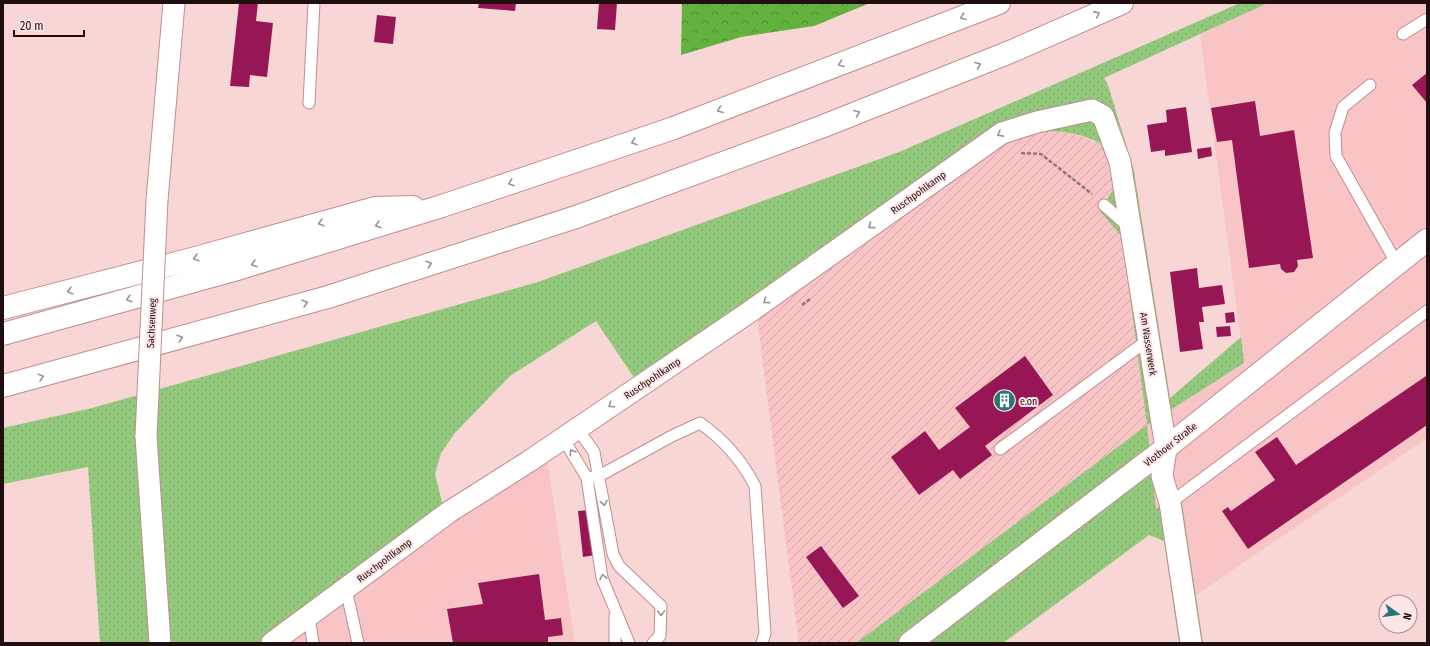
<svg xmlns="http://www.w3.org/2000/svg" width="1430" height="646" font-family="'Fira Sans Condensed',sans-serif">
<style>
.built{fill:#f8c4c5}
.industrial{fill:url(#industrial-furrows)}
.grass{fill:url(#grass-dots);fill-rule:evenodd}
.forest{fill:url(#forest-crowns)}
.building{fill:#971756}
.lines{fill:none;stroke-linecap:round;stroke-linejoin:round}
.lane-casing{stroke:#c18d8f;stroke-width:13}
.street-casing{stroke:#c18d8f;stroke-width:23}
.secondary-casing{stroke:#c18d8f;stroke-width:24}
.highway-casing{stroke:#c18d8f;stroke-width:24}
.path{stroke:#8f7575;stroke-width:2.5;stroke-dasharray:4 2;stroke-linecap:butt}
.lane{stroke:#fff;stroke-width:11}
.street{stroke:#fff;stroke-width:21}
.secondary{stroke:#fff;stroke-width:22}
.highway{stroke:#fff;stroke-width:22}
.street-bridge-casing{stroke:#c18d8f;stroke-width:23;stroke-linecap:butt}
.street-bridge{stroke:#fff;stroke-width:21}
.oneway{stroke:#9b9393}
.labels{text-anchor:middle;stroke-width:4;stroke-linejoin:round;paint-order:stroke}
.street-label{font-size:10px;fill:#210e0f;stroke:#fee6e7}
.poi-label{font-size:10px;fill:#210e0f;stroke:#fee6e7;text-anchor:start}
</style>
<defs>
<pattern id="industrial-furrows" width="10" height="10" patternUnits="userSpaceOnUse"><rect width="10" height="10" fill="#f8c4c5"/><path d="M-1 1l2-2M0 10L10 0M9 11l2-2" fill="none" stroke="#d4a7a8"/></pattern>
<pattern id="grass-dots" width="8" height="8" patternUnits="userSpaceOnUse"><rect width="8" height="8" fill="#92c97c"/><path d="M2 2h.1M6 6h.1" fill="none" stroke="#7eab6a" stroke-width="1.8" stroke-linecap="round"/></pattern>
<pattern id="forest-crowns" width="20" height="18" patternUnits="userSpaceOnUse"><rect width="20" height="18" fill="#63b13f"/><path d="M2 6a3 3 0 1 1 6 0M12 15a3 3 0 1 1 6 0" fill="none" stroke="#518e33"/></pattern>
</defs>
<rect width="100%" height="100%" fill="#f8d6d6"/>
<path class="built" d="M1268,3H1427V438L1196,595L1180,489L1156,509L1147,425L1244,363L1200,35Z
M547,459L575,643H287L449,518Z"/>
<path class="industrial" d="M1040,132H1070L1100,143L1117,183L1104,205L1122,237L1147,425L856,643H799L757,318L1005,139Z"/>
<path class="grass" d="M1240,3H1268L1104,78L1108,85L1134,171L1170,398L1241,337L1244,363L1147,425L1156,509L1180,489L1203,643H1179L1164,541L1149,535L1003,643H856L1147,425L1122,237L1100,211L1117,183L1100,143C1063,126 1043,131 1005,139L449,518L287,643H100L88,467L3,484V428L92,408L538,282L899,152ZM596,321L639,385L448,511L442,502L435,474L441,453L455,433L510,376Z"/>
<path class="forest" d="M682,3H870L814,26L741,37L681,55Z"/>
<path class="building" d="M239,3H258L256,21L273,23L267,77L250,75L249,87L230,86Z
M479,3H516L515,11L478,8Z
M599,3H617L615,30L597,29Z
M377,15L396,17L393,44L374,42Z
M1427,73V103L1412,85Z
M1255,101L1260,136L1294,130L1313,258L1297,260L1298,266L1294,272L1286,273L1281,269L1280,264L1249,268L1232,140L1217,142L1211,108Z
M1186,107L1192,152L1165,156V150L1151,152L1147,125L1167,122L1166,110Z
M1211,147L1212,156L1198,159L1197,149Z
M1197,268L1199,288L1222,285L1225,304L1202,307L1204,322H1199L1203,349L1180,352L1170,272Z
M1234,312L1235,322L1226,323L1225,313Z
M1230,326L1231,336L1217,337L1216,327Z
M1025,356L1053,395L985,446L992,455L960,479L953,470L919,495L891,457L925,431L939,450L970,427L955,408Z
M1426,376L1427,425L1248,549L1222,511L1228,507L1231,511L1275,480L1255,452L1277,437L1296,465Z
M589,510L595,555L583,557L578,511Z
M821,546L859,596L843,608L806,557Z
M539,574L545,620L561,618L563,635L548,637V643H453L447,609L483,604L478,583Z"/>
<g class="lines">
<defs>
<path id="lane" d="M1403,34L1427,19
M1370,85L1343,107L1335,133L1336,156L1397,264
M309,103L314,3
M1104,205L1129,227
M577,428L594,452L613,554L619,566L661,606L660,636L653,643
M563,438L587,478L602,578L629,643
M1000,449L1148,340
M587,478L599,476L672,436L700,423C723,439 742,461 755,486L765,633L762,643
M1170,503L1427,311
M346,589L358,643
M309,616L313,643
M615,643V616"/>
<path id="street" d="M157,200L174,3
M146,436L160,643
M272,643L449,512L528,462L748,313L1002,133L1037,122L1092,110L1103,116L1120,162L1166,448L1162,476L1170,503L1191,643"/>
<path id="secondary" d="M910,643L1166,448L1427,240"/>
<path id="highway" d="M3,308L192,259L375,208L413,207
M3,334L234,270L442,206L671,129L999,3
M3,386L328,297L576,217L821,127L1010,52L1122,3"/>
</defs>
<use href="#lane" class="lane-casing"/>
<use href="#street" class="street-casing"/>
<use href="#secondary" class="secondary-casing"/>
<use href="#highway" class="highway-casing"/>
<path class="path" d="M1021,153L1041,154L1092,194
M802,305L810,299"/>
<use href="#lane" class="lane"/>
<use href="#street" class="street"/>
<use href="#secondary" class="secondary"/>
<use href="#highway" class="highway"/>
<defs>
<path id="street-bridge" d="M146,436L157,200"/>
</defs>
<use href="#street-bridge" class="street-bridge-casing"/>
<use href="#street-bridge" class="street-bridge"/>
</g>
<defs><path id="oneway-chevron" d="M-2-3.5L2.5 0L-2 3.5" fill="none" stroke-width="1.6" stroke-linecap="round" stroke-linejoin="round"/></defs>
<g class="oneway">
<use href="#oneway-chevron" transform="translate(1097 14) rotate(-24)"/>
<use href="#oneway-chevron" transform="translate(963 17) rotate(159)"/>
<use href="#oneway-chevron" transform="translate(841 64) rotate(159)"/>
<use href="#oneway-chevron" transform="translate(978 65) rotate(-22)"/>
<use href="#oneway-chevron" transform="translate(720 110) rotate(159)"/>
<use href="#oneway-chevron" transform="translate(857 113) rotate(-22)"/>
<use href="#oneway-chevron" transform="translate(1000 134) rotate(151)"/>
<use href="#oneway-chevron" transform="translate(634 142) rotate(161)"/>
<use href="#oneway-chevron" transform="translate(511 183) rotate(161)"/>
<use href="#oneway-chevron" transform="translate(321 223) rotate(164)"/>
<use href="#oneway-chevron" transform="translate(378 225) rotate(163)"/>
<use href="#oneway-chevron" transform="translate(871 226) rotate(144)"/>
<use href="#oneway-chevron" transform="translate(196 258) rotate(165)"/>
<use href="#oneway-chevron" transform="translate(254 264) rotate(163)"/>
<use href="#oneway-chevron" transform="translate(429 264) rotate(-18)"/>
<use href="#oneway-chevron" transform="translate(70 291) rotate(165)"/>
<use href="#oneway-chevron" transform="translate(129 299) rotate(164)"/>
<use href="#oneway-chevron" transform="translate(766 301) rotate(144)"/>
<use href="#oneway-chevron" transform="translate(305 303) rotate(-16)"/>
<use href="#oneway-chevron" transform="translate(180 338) rotate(-16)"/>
<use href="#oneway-chevron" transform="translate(41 377) rotate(-15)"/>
<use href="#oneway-chevron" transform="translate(611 405) rotate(146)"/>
<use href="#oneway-chevron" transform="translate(572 452) rotate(-124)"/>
<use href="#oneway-chevron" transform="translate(604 503) rotate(80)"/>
<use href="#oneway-chevron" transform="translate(603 577) rotate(-102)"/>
<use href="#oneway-chevron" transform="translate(661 613) rotate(89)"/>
</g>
<defs>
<symbol id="building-disc" viewBox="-11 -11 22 22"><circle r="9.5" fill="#2b7577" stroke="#fee6e7"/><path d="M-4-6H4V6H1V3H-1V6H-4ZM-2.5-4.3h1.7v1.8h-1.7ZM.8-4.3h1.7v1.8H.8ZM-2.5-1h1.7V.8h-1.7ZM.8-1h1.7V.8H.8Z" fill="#fff"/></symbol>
</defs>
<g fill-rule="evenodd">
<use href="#building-disc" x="992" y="388" width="25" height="25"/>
</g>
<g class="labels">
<g class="street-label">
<text transform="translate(918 192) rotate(-36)" y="4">Ruschpohlkamp</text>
<text transform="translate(151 323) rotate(-87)" y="4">Sachsenweg</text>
<text transform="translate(1149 344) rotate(81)" y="4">Am Wasserwerk</text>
<text transform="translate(652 378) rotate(-34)" y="4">Ruschpohlkamp</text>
<text transform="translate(1170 444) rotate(-38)" y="4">Vlothoer Straße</text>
<text transform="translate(384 560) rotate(-37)" y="4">Ruschpohlkamp</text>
</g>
<g class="poi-label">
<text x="1020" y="405">e.on</text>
</g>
</g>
<rect width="1430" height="646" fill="none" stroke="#210e0f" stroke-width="8"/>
<g transform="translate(1398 614) rotate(104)"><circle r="19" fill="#fee6e7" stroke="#a69091"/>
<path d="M0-3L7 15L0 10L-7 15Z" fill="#2b7577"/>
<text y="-6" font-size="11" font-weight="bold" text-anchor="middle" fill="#210e0f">N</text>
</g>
<path d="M14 30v6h70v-6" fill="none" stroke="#210e0f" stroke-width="2"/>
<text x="20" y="30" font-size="12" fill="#210e0f" stroke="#fee6e7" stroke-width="3" paint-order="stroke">20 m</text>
</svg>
